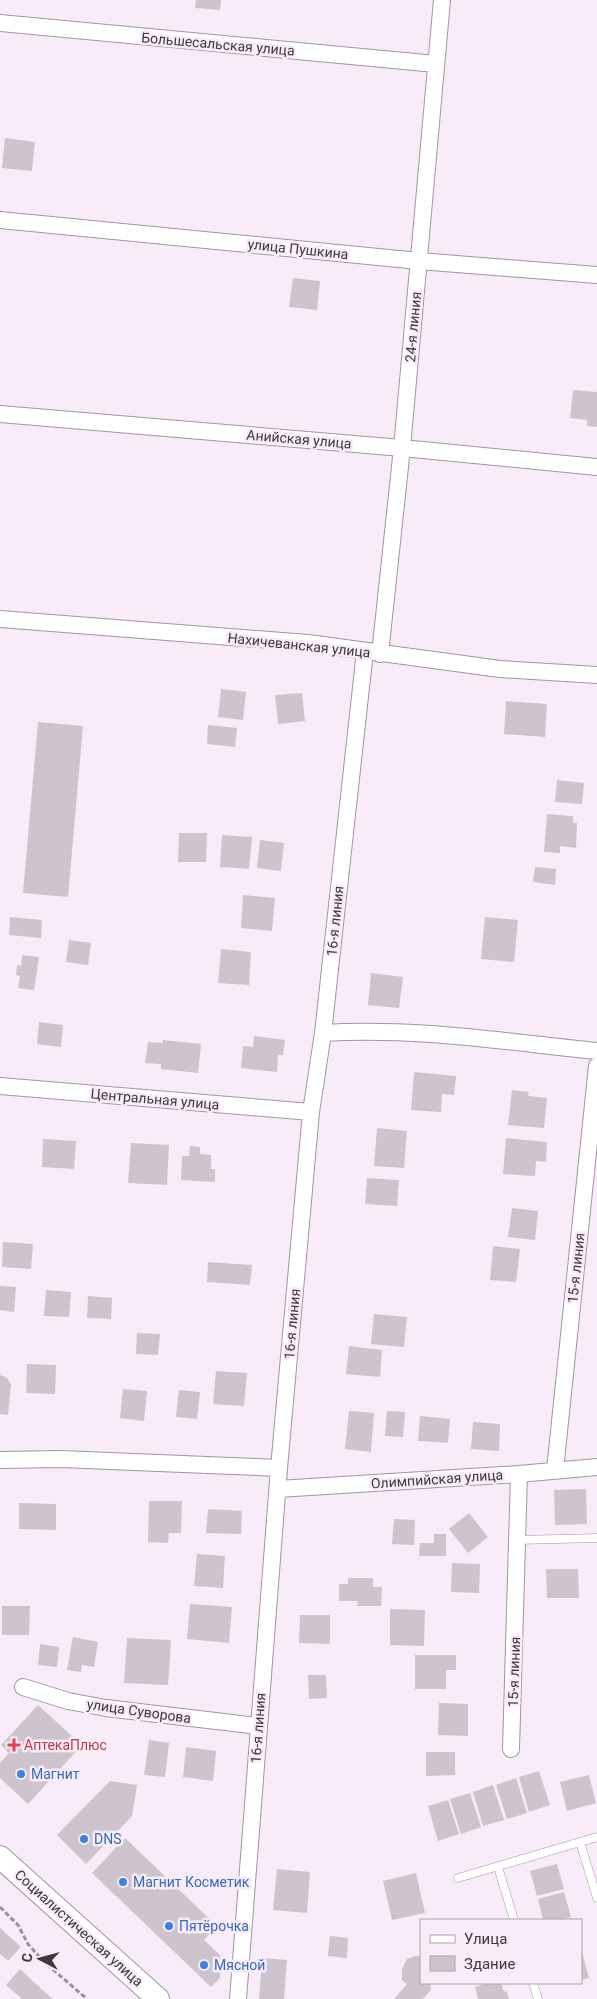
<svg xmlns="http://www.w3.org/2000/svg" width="597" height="1999" font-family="Roboto,sans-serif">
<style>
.building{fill:#cec4ce}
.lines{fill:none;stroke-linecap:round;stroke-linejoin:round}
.lane-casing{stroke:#a096a0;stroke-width:9}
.street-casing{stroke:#a096a0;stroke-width:18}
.secondary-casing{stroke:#a096a0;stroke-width:24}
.path{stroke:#9a929a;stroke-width:3;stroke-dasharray:5 2.5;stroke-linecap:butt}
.lane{stroke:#fff;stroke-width:8}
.street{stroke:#fff;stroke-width:16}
.secondary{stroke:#fff;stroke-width:22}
.health-dot{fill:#e0444e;stroke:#f7ecf7;stroke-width:2}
.shop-dot{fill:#3f7fe0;stroke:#f7ecf7;stroke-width:2}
.labels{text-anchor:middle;stroke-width:5;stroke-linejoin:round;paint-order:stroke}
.street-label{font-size:14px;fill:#3d393d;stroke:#f7ecf7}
.health-label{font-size:14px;fill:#be3a42;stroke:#f7ecf7;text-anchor:start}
.shop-label{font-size:14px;fill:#366cbe;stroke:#f7ecf7;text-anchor:start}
</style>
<rect width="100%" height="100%" fill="#f7ecf7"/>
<path class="building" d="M196,0H221L220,10L195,8Z
M5,138L35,142L32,171L2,168Z
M293,278L320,281L317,310L289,307Z
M573,390L597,392V427L587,426V420L570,418Z
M221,689L246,692L243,720L218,717Z
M302,693L305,721L278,724L275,695Z
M506,701L547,704L545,737L504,734Z
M38,722L83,726L68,897L23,893Z
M208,725L237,728L235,747L207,744Z
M557,780L584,783L582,804L555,802Z
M547,814L573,816V823H577L576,848L560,846V853L544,852Z
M179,833H207L206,862H178Z
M222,835L252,837L249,869L220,867Z
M260,840L284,843L281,871L257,868Z
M535,867L556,869L555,885L533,882Z
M243,895L275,898L272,931L241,928Z
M10,917L42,920L41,938L9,935Z
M485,917L518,920L514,962L481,959Z
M69,940L91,943L88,965L66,962Z
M221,949L251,952L249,985L218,983Z
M22,955L39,957L34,990L18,988L20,976L16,975L17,965L21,966Z
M371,973L403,977L399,1008L368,1005Z
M39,1022L63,1025L61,1047L37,1044Z
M254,1036L285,1040L283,1055H278L277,1072L241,1068L243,1046L253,1047Z
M163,1040L201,1044L198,1073L161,1069V1064L145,1063L148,1042L163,1043Z
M414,1072L456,1076L454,1095L442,1094L441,1112L411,1110Z
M512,1090L529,1092L528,1096L547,1098L544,1128L508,1125Z
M377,1128L407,1131L404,1168L374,1166Z
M506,1138L547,1142L546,1162L536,1161L535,1176L503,1174Z
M43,1139L76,1141L74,1169L42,1167Z
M131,1143L169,1145L167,1185L128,1183Z
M190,1146L200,1147V1154L211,1155V1169H215V1182L181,1180L182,1156H189Z
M367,1178L399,1180L397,1206L365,1204Z
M512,1208L538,1211L535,1240L508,1237Z
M3,1242L33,1244L31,1269L2,1267Z
M493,1246L520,1249L516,1282L490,1280Z
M208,1262L252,1265L250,1285L207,1282Z
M0,1286L16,1287L14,1312L0,1310Z
M46,1290L71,1292L69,1317L44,1316Z
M88,1296L112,1298L111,1319L87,1318Z
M374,1314L407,1317L404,1347L371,1344Z
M137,1333L160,1334L158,1355L136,1354Z
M349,1346L382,1350L380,1377L346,1374Z
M27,1364L56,1365L55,1394L26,1393Z
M216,1371L247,1373L244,1406L213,1404Z
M0,1375L7,1378L11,1384L8,1415L0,1414Z
M123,1389L147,1391L144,1421L120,1418Z
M179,1390L200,1392L197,1419L176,1417Z
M349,1411L374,1413L371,1452L345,1449Z
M387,1411L405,1412L403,1437L385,1436Z
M420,1416L450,1419L448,1443L418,1441Z
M473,1422L500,1424L499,1451L471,1449Z
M586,1489L587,1524L555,1525L554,1490Z
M149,1501H182L181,1533H169L168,1543L148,1542Z
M19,1503L56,1504V1530L19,1529Z
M208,1509L242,1511L241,1534L206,1533Z
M469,1513L488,1537L468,1553L449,1529Z
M394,1519L415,1520L414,1545L392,1544Z
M434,1534H446V1556H419L420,1543H434Z
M197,1554L225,1556L223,1588L194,1586Z
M452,1563L480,1564L479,1593L451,1592Z
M546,1569H578L579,1598H547Z
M348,1578H373V1587H382L381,1606H357L358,1601H339V1584H348Z
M190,1604L232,1607L229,1643L187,1639Z
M2,1606H30L29,1635H2Z
M390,1609L425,1610L424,1646L390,1645Z
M300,1615H330V1644L299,1643Z
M73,1637L98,1642L94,1667L82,1665L81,1672L67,1670Z
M127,1638L171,1640L168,1685L124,1683Z
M40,1644L59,1647L57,1667L38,1665Z
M415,1655H456V1670H446V1689H415Z
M308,1675H326L327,1698L309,1699Z
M439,1703L468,1704V1736L438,1735Z
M38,1705L82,1745L28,1804L0,1778V1763L9,1753L1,1745Z
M149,1740L169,1743L165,1777L144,1775Z
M186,1747L216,1751L213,1781L183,1777Z
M426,1752H455V1775L426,1776Z
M539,1771L550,1805L529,1812L519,1777Z
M589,1775L596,1803L567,1811L560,1782Z
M516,1778L527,1813L507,1819L496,1785Z
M110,1781L137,1785L132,1816L86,1864L57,1835Z
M493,1785L504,1820L483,1826L473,1792Z
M470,1793L481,1827L461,1834L450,1799Z
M448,1800L459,1834L438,1841L428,1806Z
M125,1838L217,1926L204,1940L220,1955V1978L211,1987L92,1873Z
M557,1864L564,1889L537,1896L530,1871Z
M277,1869L310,1872L307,1913L273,1910Z
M416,1873L425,1913L392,1920L383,1881Z
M564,1892L571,1917L560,1920H543L538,1899Z
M0,1928L21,1947L8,1961L0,1954Z
M330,1936L348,1938L347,1958L328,1956Z
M582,1952L589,1978L581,1980V1953Z
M415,1956H421V1983H430L431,1990L423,1999H394L407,1984L402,1980V1969L407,1959Z
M262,1958L287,1960L284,1999H259Z
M20,1969L36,1984L53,1999H22L6,1985Z
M488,1983H501L504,1992L507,1991L509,1999H478L475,1987Z"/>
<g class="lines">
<defs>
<path id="lane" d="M517,1540L597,1538
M580,1842L597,1898
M498,1867L514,1920
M458,1878L597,1837
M533,1983L538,1999"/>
<path id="street" d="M0,23L436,64
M0,220L419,261L597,275
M0,414L402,448L597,467
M0,619L308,643L500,669L597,675
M380,654L402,448L442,0
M323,1033C413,1027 507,1042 597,1051
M0,1086L311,1112
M0,1460L61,1459L279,1468
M555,1470L597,1066
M278,1489L519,1474L597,1467
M23,1687L68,1701L106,1708L258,1726
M511,1749L519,1474
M238,1999L279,1468L311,1112L323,1033L365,651"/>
<path id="secondary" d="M0,1857L158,1999"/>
</defs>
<use href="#lane" class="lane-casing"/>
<use href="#street" class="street-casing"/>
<use href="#secondary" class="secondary-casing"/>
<path class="path" d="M0,1907L18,1925L28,1944L43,1961L87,1999"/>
<use href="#lane" class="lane"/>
<use href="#street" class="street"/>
<use href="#secondary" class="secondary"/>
</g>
<path class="health-dot" d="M11.5 1737.5h5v5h5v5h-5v5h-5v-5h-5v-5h5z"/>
<g class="shop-dot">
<circle cx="21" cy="1774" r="5"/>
<circle cx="84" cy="1839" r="5"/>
<circle cx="123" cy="1882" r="5"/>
<circle cx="169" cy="1926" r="5"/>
<circle cx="204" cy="1965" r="5"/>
</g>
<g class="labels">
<g class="street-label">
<text transform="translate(218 44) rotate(5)" y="5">Большесальская улица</text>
<text transform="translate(298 249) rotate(6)" y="5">улица Пушкина</text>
<text transform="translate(413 327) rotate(-85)" y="5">24-я линия</text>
<text transform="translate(299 439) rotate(5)" y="5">Анийская улица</text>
<text transform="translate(299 645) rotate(6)" y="5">Нахичеванская улица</text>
<text transform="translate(335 921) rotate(-84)" y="5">16-я линия</text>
<text transform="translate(155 1099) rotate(5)" y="5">Центральная улица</text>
<text transform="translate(576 1268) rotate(-84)" y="5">15-я линия</text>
<text transform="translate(292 1324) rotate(-85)" y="5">16-я линия</text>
<text transform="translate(437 1479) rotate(-4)" y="5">Олимпийская улица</text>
<text transform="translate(514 1672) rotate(-88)" y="5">15-я линия</text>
<text transform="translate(139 1711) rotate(8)" y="5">улица Суворова</text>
<text transform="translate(258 1728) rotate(-86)" y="5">16-я линия</text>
<text transform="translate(79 1928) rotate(42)" y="5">Социалистическая улица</text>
</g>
<g class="health-label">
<text x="24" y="1750">АптекаПлюс</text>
</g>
<g class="shop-label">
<text x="31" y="1779">Магнит</text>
<text x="94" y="1844">DNS</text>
<text x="133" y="1887">Магнит Косметик</text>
<text x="179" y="1931">Пятёрочка</text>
<text x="214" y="1970">Мясной</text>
</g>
</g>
<rect x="420" y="1919" width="162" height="65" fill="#f7ecf7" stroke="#ada4ad"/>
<rect x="430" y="1935" width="25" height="8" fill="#ffffff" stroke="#ada4ad"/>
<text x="464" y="1944" font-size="15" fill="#3d393d">Улица</text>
<rect x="430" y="1956" width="25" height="15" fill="#cec4ce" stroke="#ada4ad"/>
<text x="464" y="1969" font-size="15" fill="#3d393d">Здание</text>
<g transform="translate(40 1959) rotate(276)" stroke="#f7ecf7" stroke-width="4" paint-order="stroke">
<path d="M0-4L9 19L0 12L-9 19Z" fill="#3d393d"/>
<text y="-8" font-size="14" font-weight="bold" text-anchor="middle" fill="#3d393d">С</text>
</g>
</svg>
